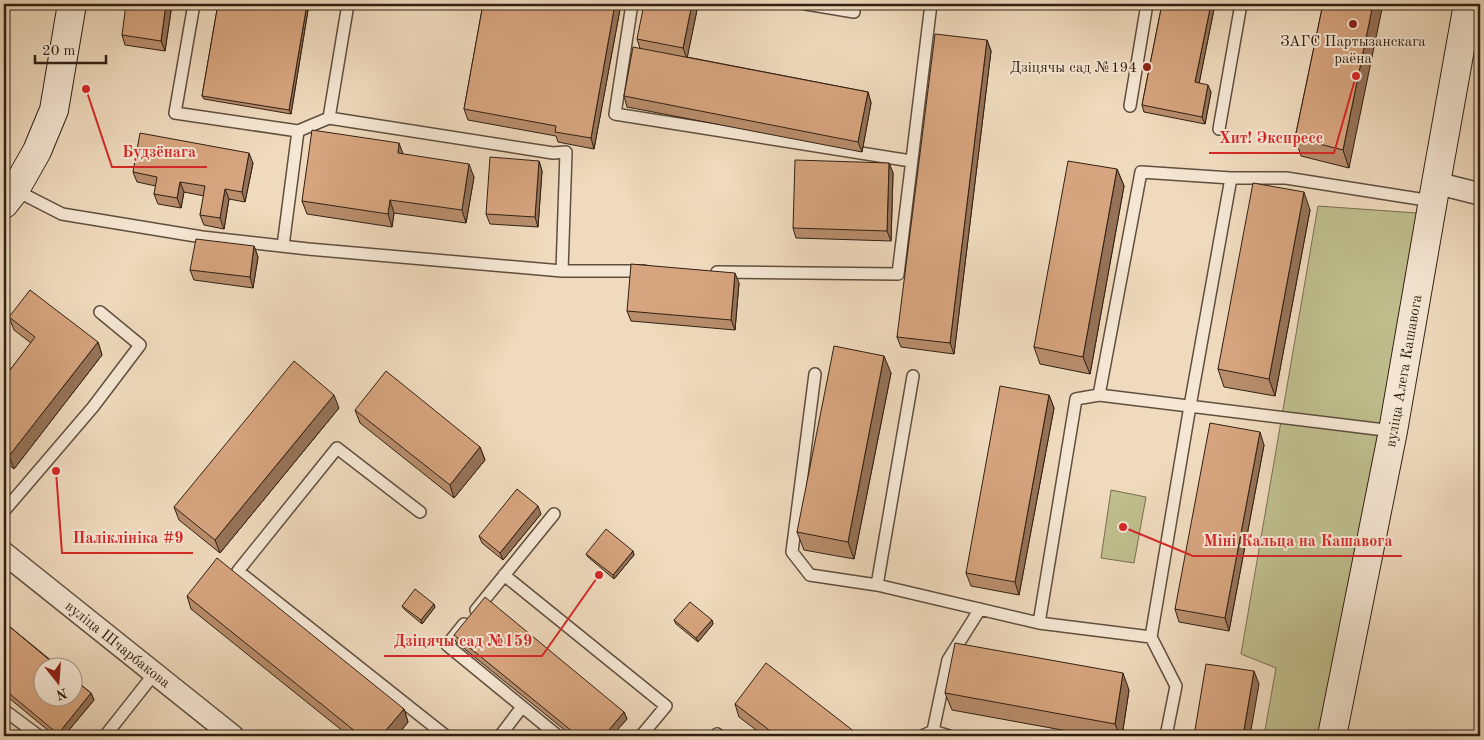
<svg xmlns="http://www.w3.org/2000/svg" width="1484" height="740" font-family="'Old Standard TT',serif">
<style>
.green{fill:#bfbe8d;stroke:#786f50}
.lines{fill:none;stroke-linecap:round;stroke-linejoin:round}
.lane-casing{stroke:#604e3e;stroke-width:14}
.street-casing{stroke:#604e3e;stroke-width:24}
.secondary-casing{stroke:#312013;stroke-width:30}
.lane{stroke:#f5e7d4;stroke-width:11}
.street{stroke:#f5e7d4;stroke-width:21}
.secondary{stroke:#f5e7d4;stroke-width:28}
.wall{fill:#b88d6c;stroke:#312013}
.shaded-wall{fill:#967358;stroke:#312013}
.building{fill:#d6a47e;stroke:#312013}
.poi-dot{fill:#8f2418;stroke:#f5e7d4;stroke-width:2}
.labels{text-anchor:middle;stroke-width:4;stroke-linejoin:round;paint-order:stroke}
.poi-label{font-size:15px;fill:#312013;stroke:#f5e7d4}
.street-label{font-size:15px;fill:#312013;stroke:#f5e7d4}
.leader{fill:none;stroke:#d62828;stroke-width:2}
.callout-dot{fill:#d62828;stroke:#f5e7d4;stroke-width:2}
.callout-label{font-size:16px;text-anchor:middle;font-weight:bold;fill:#d62828;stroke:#f5e7d4;stroke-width:4;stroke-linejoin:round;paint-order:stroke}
</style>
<rect width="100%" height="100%" fill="#efdabd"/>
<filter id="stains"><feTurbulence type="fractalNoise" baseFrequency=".004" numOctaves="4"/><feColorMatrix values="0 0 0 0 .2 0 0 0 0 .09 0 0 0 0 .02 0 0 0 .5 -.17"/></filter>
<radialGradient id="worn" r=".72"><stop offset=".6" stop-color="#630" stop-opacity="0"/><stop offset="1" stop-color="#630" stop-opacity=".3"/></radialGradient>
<path class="green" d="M1318,206L1417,213L1392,378L1322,736H1264L1276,668L1241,654Z
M1111,490L1146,497L1134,563L1101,558Z"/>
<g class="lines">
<defs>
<path id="lane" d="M194,4L175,113L298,131L329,118L553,153L566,152L562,271
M632,4L615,114L911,161
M806,4L854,12
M1130,106L1147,4
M329,118L348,4
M1219,129L1241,4
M15,190L62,214L202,237L308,249L562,271H644
M283,246L298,131
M717,272L898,274L931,4
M815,374L792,552L810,575L877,585
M913,376L877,585L1039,623L1076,399L1099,395L1393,431
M1099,395L1141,172L1231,178
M4,511L93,407L140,345L100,312
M420,512L337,448L238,571L446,736
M504,575L666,706L641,736
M476,610L554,514
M1039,623L1151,637
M464,624L447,645L558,736
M4,710L39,736
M933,731L949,736
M717,734L720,736
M105,736L154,674
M500,736L522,707
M922,736L933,731L948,660L980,609
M1166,736L1176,686L1151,637L1190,406L1231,178H1286L1432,201"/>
<g id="street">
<path d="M1436,183L1480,194"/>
<path id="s1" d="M4,553L233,736"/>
</g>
<g id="secondary">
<path d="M4,204L15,190L37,151L54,110L72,4"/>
<path id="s2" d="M1332,736L1393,431L1436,183L1468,4"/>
</g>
</defs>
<use href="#lane" class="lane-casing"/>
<use href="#street" class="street-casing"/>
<use href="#secondary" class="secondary-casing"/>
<use href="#lane" class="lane"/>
<use href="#street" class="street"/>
<use href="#secondary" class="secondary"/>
</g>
<path class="wall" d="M172,4L165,51L125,45L122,35Z
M218,4H309L291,114L204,99L202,96Z
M483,4H621L594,149L558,142L556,136L468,120L464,109Z
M1162,4H1215L1199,83L1211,92L1205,124L1144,112L1142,105Z
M1323,4L1349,168L1301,156L1295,138Z
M697,10L687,57L868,92L871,103L862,152L627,107L624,96L640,48L637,39Z
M987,40L991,51L954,354L901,347L897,337Z
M403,154L474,177L466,223L394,213L392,227L307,214L302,201Z
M539,161L542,171L538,227L490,224L486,214Z
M253,163L245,202L229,199L224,229L204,225L200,215L204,196L184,192L181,208L158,204L154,194L156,186L137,182L133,172Z
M889,163L893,173L891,241L796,238L793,228Z
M1117,169L1124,186L1090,374L1040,364L1034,347Z
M1310,210L1275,396L1224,387L1218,369Z
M254,246L258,257L253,288L194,280L190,270Z
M739,283L735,330L631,321L627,311Z
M9,317L98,342L102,355L14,469L4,461V378L31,343L14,330Z
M891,373L854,559L804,550L797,532Z
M1049,395L1054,408L1019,595L971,586L966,573Z
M339,408L220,553L179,520L174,507Z
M355,410L480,447L485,460L454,498L360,423Z
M1264,445L1229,631L1179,622L1175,609Z
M541,514L503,560L482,543L479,536Z
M633,551L634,555L614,579L588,557L586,554Z
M187,596L404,709L408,722L397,736H349L191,609Z
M402,606L435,607L422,624L404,609Z
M674,620H712L713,624L698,642L676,624Z
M4,622L91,693L94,700L64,736H55L4,694Z
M454,635L624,712L627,719L612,736H572L456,642Z
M1129,690L1122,736H1095L952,710L945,693Z
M735,704L860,736H764L739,717Z"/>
<path class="shaded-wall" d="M166,4H172L165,51L161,41Z
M307,4H309L291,114L289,110Z
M615,4H621L594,149L591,138Z
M692,4H694L697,10L687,59L683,48Z
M1211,4H1215L1198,89L1195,82Z
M1373,4H1383L1349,168L1343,150Z
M987,40L991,51L954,354L950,343Z
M1208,85L1211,92L1205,124L1202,117Z
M868,92L871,103L862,152L858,142Z
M399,143L404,156L398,153Z
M249,153L253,163L245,202L242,192Z
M539,161L542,171L538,227L535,217Z
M889,163L893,173L891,241L887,231Z
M469,164L474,177L466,223L462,210Z
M1117,169L1124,186L1090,374L1083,357Z
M180,182L184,192L181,208L177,198Z
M225,189L229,199L224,229L220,218Z
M1304,192L1310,210L1275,396L1269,379Z
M390,200L394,213L392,227L388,214Z
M254,246L258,257L253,288L250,277Z
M735,273L739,283L735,330L731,320Z
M98,342L102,355L14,469L9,456Z
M884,356L891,373L854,559L848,542Z
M334,395L339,408L220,553L215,540Z
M1049,395L1054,408L1019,595L1015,582Z
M1260,432L1264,445L1229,631L1225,618Z
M480,447L485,460L454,498L450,485Z
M538,506L541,514L503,560L500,553Z
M633,551L634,555L614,579L613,575Z
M434,604L435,607L422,624L421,620Z
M712,620L713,624L698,642L696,638Z
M1254,671L1259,684L1250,736H1243Z
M1123,673L1129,690L1122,736H1120L1115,724Z
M91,693L94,700L64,736H59L58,734Z
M404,709L408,722L397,736H381Z
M624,712L627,719L612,736H604Z"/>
<path class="building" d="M126,4H166L161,41L122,35Z
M218,4H307L289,110L202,96Z
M483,4H615L591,138L555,132L556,126L464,109Z
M644,4H692L683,48L637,39Z
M1162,4H1211L1195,82L1208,85L1202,117L1142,105Z
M1323,4H1373L1343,150L1295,138Z
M935,34L987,40L950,343L897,337Z
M633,47L868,92L858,142L624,96Z
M312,130L399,143L398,153L469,164L462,210L390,200L388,214L302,201Z
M140,133L249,153L242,192L225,189L220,218L200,215L205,186L180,182L177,198L154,194L157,177L133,172Z
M490,157L539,161L535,217L486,214Z
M795,160L889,163L887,231L793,228Z
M1068,161L1117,169L1083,357L1034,347Z
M1253,183L1304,192L1269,379L1218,369Z
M196,239L254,246L250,277L190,270Z
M631,264L735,273L731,320L627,311Z
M30,290L98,342L9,456L4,451V378L35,337L9,317Z
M834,346L884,356L848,542L797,532Z
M294,361L334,395L215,540L174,507Z
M386,371L480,447L450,485L355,410Z
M1000,386L1049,395L1015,582L966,573Z
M1210,423L1260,432L1225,618L1175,609Z
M517,489L538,506L500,553L479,536Z
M606,529L633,551L613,575L586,554Z
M217,558L404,709L381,736H361L187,596Z
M415,589L434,604L421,620L402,606Z
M485,597L624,712L604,736H578L454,635Z
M690,602L712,620L696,638L674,620Z
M4,622L59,668H42V698H72V678L91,693L58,734L4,689Z
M955,643L1123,673L1115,724L945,693Z
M766,663L860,736H777L735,704Z
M1206,664L1254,671L1243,736H1194Z
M135,732L140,736H132Z"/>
<g class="poi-dot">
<circle cx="1353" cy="24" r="5"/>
<circle cx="1147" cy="67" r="5"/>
</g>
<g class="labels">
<g class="poi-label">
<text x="1353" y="46">ЗАГС Партызанскага<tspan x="1353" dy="17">раёна</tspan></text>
<text x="1137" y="72" text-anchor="end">Дзіцячы сад №194</text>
</g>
<g class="street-label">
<text dy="5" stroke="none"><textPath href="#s2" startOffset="372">вуліца Алега Кашавога</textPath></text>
<text dy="5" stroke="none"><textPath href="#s1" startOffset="146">вуліца Шчарбакова</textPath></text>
</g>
</g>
<path class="leader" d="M1356 76L1334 153H1209M86 89L112 167H207M56 471L62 553H193M1123 527L1193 556H1402M599 575L542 656H384"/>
<g class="callout-dot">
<circle cx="1356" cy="76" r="5"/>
<circle cx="86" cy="89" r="5"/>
<circle cx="56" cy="471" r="5"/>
<circle cx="1123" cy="527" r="5"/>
<circle cx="599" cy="575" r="5"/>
</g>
<g class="callout-label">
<text x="1271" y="143">Хит! Экспресс</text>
<text x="159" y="157">Будзёнага</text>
<text x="128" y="543">Паліклініка #9</text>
<text x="1298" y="546">Міні Кальца на Кашавога</text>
<text x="463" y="646">Дзіцячы сад №159</text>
</g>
<rect width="1484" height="740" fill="none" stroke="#efdabd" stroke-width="20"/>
<rect x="5" y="5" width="1474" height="730" fill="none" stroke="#312013" stroke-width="2.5"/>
<rect x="10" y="10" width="1464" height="720" fill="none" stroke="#312013"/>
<g transform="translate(58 682) rotate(163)"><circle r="24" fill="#f5e7d4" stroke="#a79787"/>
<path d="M0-4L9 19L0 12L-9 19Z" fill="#8f2418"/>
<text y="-8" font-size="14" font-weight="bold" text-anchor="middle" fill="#312013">N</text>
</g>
<path d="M35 55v8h71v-8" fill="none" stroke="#312013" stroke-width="2.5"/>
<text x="42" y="55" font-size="15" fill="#312013" stroke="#f5e7d4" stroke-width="4" paint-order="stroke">20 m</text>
<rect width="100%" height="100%" filter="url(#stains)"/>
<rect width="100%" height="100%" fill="url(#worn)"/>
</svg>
